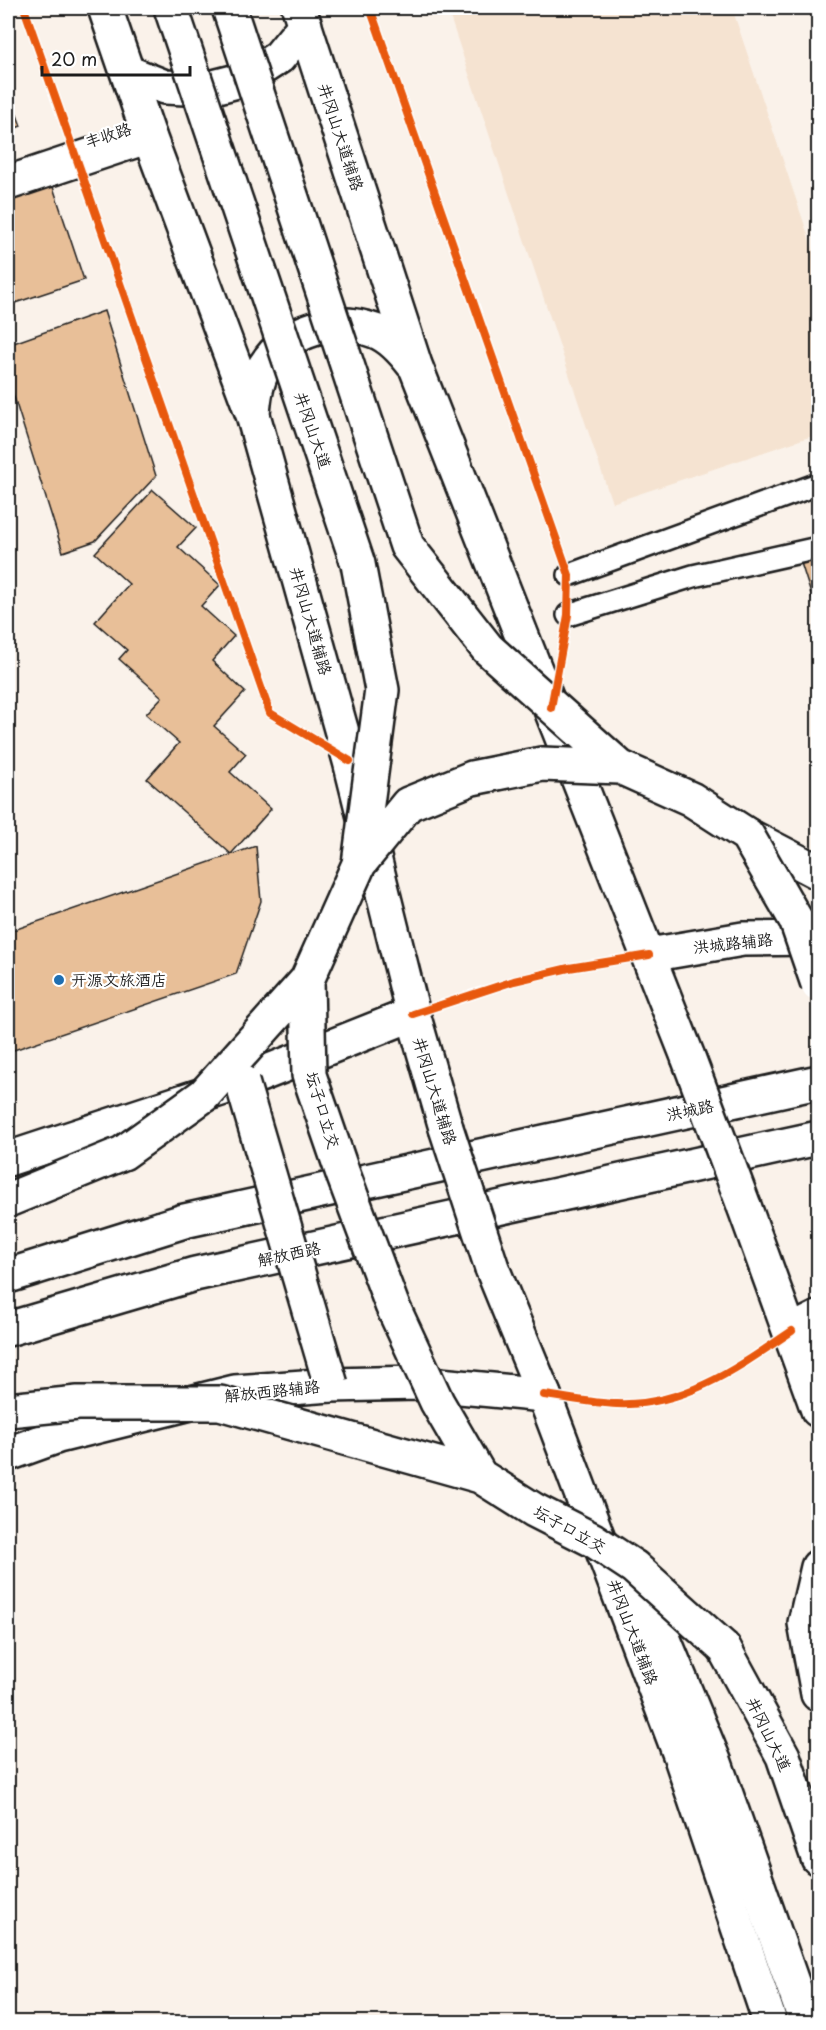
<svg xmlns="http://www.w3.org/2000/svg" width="826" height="2030" font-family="'Playpen Sans','LXGW WenKai TC',sans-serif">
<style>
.built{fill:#f5e3d1}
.building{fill:#e8bf98;stroke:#1c1c1c;stroke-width:1.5}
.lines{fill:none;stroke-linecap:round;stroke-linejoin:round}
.lane-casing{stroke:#1c1c1c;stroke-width:26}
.street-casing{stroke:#1c1c1c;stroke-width:38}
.secondary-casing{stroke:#1c1c1c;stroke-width:38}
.primary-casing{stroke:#1c1c1c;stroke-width:38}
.highway-casing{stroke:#1c1c1c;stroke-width:38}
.lane{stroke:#fff;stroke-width:21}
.street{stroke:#fff;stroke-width:33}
.secondary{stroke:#fff;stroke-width:33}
.primary{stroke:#fff;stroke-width:33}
.highway{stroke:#fff;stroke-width:33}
.secondary-bridge-casing{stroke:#1c1c1c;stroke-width:38;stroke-linecap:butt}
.primary-bridge-casing{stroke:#1c1c1c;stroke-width:38;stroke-linecap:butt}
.highway-bridge-casing{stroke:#1c1c1c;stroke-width:38;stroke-linecap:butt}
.secondary-bridge{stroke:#fff;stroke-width:33}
.primary-bridge{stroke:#fff;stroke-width:33}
.highway-bridge{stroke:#fff;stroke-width:33}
.cycleway-casing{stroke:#fff;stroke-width:11}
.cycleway{stroke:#e8590c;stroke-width:8}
.poi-dot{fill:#1f6fb2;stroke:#fff;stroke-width:2}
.labels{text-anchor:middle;stroke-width:4.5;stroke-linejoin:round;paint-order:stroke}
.street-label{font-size:16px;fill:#1c1c1c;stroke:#fff}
.poi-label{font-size:16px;fill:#1c1c1c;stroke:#fff;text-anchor:start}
</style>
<rect width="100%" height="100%" fill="#faf2ea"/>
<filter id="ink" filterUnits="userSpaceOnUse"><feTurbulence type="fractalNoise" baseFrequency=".0167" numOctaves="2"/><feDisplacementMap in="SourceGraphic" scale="12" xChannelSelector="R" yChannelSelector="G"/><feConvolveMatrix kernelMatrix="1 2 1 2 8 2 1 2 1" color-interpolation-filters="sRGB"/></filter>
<g filter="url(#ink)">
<path class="built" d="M447,8H732L818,265V434L612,503Z"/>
<path class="building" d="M8,90L21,126L8,131Z
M52,184L84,280L12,304L8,290V199Z
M104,311L156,476L95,541L63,552L8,378V345Z
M153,490L196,528L178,547L220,585L201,606L234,636L212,661L245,692L214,726L246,754L230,772L271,809L231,854L147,779L179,743L146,714L162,697L119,659L127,650L95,622L129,584L95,553Z
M818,558V616L801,563Z
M256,846L261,901L236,974L8,1052V932Z"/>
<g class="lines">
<defs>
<path id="lane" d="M569,575L818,484
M568,615L693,576L818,548"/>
<path id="street" d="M8,183L149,136"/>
<path id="secondary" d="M649,955L743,939L818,938
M8,1159L242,1082L413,1014
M792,1331L818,1318
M8,1454L58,1436L235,1392L331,1385L418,1383L544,1395"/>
<path id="primary" d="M105,8L149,136L253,415L350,761L413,1014L446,1128
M299,8L415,365L688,1057
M127,72L165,87L206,89L245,79L279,57L305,25
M253,415C254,398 256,381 265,366C288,329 335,316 375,331C391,337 403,351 413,364
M744,1206L818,1410
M492,1268L544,1395L680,1755L770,2022
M8,1276L184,1221L818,1082
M8,1329L195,1274L818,1138"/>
<path id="highway" d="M747,835L818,872
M634,1567L715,1763L806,2022
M818,1567L805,1623L818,1694
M724,1648L783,1756L818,1858"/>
</defs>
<use href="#lane" class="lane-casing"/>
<use href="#street" class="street-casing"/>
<use href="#secondary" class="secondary-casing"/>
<use href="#primary" class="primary-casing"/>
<use href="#highway" class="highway-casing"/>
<use href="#lane" class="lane"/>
<use href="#street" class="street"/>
<use href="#secondary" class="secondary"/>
<use href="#primary" class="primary"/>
<use href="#highway" class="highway"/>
<defs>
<path id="secondary-bridge" d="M242,1082L331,1385"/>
<path id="primary-bridge" d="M688,1057L744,1206
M446,1128L492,1268"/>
<path id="highway-bridge" d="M171,8L358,564L382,690L359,864
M229,8L407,546L487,648L620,767
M8,1200L123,1153L204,1095L307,980
M8,1410L78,1403H220L480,1476
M724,1648L634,1567L593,1540L534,1510L480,1476L437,1402L392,1305L343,1174L309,1075L307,980L359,864L408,804L472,778L542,764L620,767L691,799L747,835L796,920L818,984"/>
</defs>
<use href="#secondary-bridge" class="secondary-bridge-casing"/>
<use href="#primary-bridge" class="primary-bridge-casing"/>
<use href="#highway-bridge" class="highway-bridge-casing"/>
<use href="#secondary-bridge" class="secondary-bridge"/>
<use href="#primary-bridge" class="primary-bridge"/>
<use href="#highway-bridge" class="highway-bridge"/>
<defs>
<path id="cycleway" d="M24,8L270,713L350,761
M370,8L569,575L568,615L551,708
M413,1014L514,981L569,968L649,955
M544,1395C568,1398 593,1403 617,1404C684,1407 739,1367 792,1331"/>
</defs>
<use href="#cycleway" class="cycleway-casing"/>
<use href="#cycleway" class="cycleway"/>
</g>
</g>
<circle class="poi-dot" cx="59" cy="980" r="6"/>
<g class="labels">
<g class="street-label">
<text transform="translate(108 135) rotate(-18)" y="6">丰收路</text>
<text transform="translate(341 137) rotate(72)" y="6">井冈山大道辅路</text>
<text transform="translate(313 430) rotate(71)" y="6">井冈山大道</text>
<text transform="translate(311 621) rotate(74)" y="6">井冈山大道辅路</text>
<text transform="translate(733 943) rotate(-6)" y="6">洪城路辅路</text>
<text transform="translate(435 1091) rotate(73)" y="6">井冈山大道辅路</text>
<text transform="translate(323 1110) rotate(73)" y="6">坛子口立交</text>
<text transform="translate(690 1110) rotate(-12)" y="6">洪城路</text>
<text transform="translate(289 1254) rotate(-12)" y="6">解放西路</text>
<text transform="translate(272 1391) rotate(-6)" y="6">解放西路辅路</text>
<text transform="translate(570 1529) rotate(29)" y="6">坛子口立交</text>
<text transform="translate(633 1632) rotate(69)" y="6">井冈山大道辅路</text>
<text transform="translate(769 1734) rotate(64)" y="6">井冈山大道</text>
</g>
<g class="poi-label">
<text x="71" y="986">开源文旅酒店</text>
</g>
</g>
<rect width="826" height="2030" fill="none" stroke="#fff" stroke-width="30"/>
<rect x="15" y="15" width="796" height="2000" fill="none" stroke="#1c1c1c" stroke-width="2" filter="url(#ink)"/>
<path d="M42 66v9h148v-9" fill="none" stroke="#1c1c1c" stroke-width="3"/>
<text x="51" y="66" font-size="18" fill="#1c1c1c" stroke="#ffffff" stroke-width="4.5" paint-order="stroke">20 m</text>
</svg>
